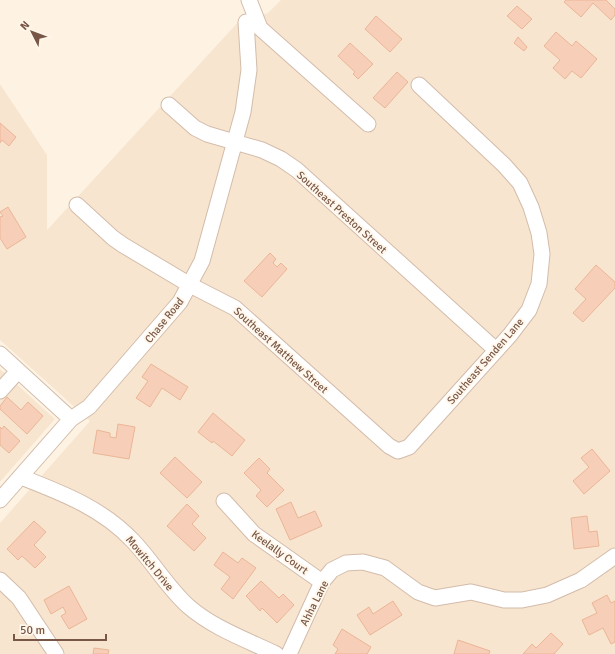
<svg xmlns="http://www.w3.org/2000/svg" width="615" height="654" font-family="Signika,sans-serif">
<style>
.residential{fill:#f7e5d0}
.building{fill:#f7cfb8;stroke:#ebb596}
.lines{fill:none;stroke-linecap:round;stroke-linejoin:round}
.minor-casing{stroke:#d3bcaa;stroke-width:17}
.minor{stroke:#fff;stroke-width:15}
.labels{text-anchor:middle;stroke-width:4;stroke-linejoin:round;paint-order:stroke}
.street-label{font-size:11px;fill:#795746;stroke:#fff7eb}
</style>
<rect width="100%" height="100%" fill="#fef3e3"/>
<path class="residential" d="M281,0H615V654H0V523L90,421L0,340V84L47,155V230L240,20L268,13Z
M0,369L55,419L0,482Z"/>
<path class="building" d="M566,0H606L615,9V15L611,20L593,3L581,17L564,2Z
M517,6L532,19L522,29L507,16Z
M376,16L402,39L390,52L365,29Z
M556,32L572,46L576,41L597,59L581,78L572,71L565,79L553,68L560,60L544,46Z
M518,37L527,47L524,51L514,43Z
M350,43L373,64L358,79L353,74L355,72L338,56Z
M397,72L408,82L385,108L373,98Z
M0,123L16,137L9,146L2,140L0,143Z
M8,207L26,237L7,249L0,238V217L3,216L0,212Z
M270,253L276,259L273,263L277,267L281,263L287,269L262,297L244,281Z
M596,265L615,282V288L583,322L573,313L586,299L575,289Z
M151,364L188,387L180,400L162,388L150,407L136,398L148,381L142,377Z
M7,397L21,410L28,402L43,416L27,434L0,409V406Z
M213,413L245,440L232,456L213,441L212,443L198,432Z
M118,424L135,427L129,459L93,453L97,430L110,433V437L116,438Z
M4,426L20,441L9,453L0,445V427L2,429Z
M592,449L610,471L584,494L573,481L589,467L581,458Z
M175,457L202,482L187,498L160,473Z
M259,458L270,469L267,473L284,490L267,507L256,496L261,490L244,473Z
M291,502L298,518L315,511L322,526L290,540L276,509Z
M187,504L199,516L192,524L206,538L194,551L167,526Z
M587,516L589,532L597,531L599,546L574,549L571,518Z
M34,521L46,532L34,545L46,557L35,568L22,556L18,560L7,549Z
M223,552L238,563L242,558L256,568L233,599L221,589L230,577L214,565Z
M261,581L279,598L283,594L294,605L277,623L262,608L260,611L246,596Z
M69,586L87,619L69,629L61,616L66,613L63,607L51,614L44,600Z
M607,595L611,603L615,601V642L611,644L603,628L589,635L582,620L597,613L592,603Z
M393,601L402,615L370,635L357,615L369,607L373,614Z
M342,629L371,647L367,654H335L338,649L333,645Z
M551,633L563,644L554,654H523L532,644L536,648Z
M458,640L490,651L489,654H454Z
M94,648L109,650L108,654H93Z"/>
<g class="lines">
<defs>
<path id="minor" d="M249,0L260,28L368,124
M169,105L195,128L207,134L262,150L281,159L297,170L496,350
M77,205L113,238L123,245L190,285L235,308L389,446L398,451L409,447L510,335L529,310L539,284L542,254L539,233L531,207L520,183L504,165L419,85
M0,354L71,419
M0,391L18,371
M21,477C62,493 102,508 133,541C153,562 167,587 188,606C213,628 247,640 276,654
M0,500L71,419L89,407L180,302L202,261L243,112L249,70L246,22
M224,501L254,534L322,582
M0,580L19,598L56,654
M289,654L322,582L332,570L346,563L363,562L385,568L418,592L435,598L471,592L504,600H522L547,595L581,580L615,556"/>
</defs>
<use href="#minor" class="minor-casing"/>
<use href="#minor" class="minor"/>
</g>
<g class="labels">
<g class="street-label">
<text transform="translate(342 212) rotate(42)" y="4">Southeast Preston Street</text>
<text transform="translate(164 320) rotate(-51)" y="4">Chase Road</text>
<text transform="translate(281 350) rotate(42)" y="4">Southeast Matthew Street</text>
<text transform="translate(485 361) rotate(-49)" y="4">Southeast Senden Lane</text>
<text transform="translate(280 552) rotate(36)" y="4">Keelally Court</text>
<text transform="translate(150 563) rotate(50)" y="4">Mowitch Drive</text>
<text transform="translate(314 603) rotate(-63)" y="4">Ahha Lane</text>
</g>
</g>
<g transform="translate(32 32) rotate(312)" stroke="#fff7eb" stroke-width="3" paint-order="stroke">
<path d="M0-3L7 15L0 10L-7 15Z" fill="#795746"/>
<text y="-6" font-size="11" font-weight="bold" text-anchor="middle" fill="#795746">N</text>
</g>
<path d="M14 634v6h92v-6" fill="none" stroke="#795746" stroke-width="2"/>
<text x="20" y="634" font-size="12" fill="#795746" stroke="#fff7eb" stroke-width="3" paint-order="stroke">50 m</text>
</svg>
